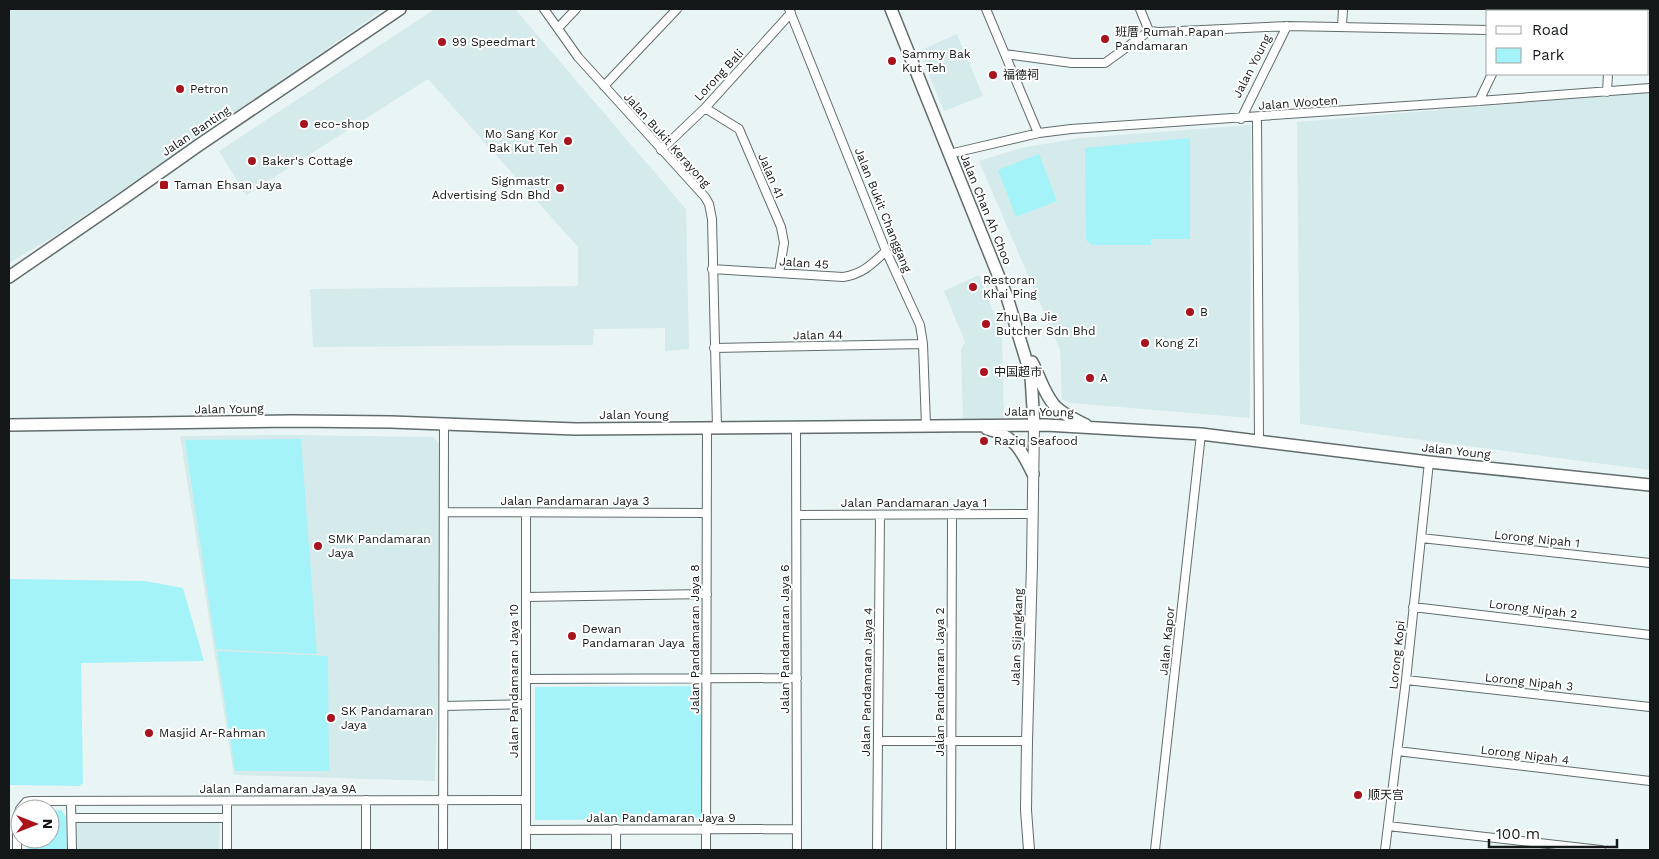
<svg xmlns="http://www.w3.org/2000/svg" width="1659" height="859" font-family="'Work Sans','Noto Sans SC',sans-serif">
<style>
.built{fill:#d5eaeb}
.green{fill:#a4f3f9}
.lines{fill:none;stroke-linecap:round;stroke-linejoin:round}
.minor-casing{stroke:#626c6c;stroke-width:10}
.tertiary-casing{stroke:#626c6c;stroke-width:12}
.secondary-casing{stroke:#626c6c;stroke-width:14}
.minor{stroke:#fff;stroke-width:8}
.tertiary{stroke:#fff;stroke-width:10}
.secondary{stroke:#fff;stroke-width:11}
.poi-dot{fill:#a8131e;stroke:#fff;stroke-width:2}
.labels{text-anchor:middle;stroke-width:4;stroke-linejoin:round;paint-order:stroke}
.poi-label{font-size:12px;fill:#141818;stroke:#fff;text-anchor:start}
.street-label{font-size:12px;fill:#141818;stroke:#fff}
</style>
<rect width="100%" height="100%" fill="#e9f4f5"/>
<path class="built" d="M9,9H384L152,170L45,242L9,263Z
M435,9H515L686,209L689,349L665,351V328L594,329L593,345L313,347L310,289L578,286V247L428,79L246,195L219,151Z
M957,34L983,96L944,111L919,51Z
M1650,92V470L1300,424L1297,122Z
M1251,125L1250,418L1071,403L1062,399L1060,350L979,161L1021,148L1080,138Z
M979,275L1002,334L1004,418L963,419L961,350L965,342L944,291Z
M286,435L433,437L439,443V661L435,781L234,775L180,436Z
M220,821L219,850H75V822Z"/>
<path class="green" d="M1190,138V239H1151V245H1092L1086,240L1085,148Z
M1039,154L1057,201L1016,217L998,170Z
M301,439L317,654L216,649L185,440Z
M9,579L145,581L183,588L204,661L81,663L83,783L79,786L9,785Z
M217,651L328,656L329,771H235Z
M703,686L704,819L535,820V687Z
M61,810L66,817L67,850H28V839H50V811Z"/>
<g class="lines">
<defs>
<path id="minor" d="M544,9L578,57L705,197L709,204L712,219L717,428
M789,9L886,251L920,325L923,344L926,426
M986,9L1038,133
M1140,9L1149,31
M1521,11L1522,9
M1632,11L1633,9
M1342,26L1343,9
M558,28L576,9
M1005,54L1072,63H1105L1149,31L1159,32L1287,26L1488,30
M604,86L677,9
M1607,92L1608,74
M1479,101L1492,74
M705,108L739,129L781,227L784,243L779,273
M1257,117L1259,441
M1241,119L1287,26
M661,150L705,108L791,13
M949,154L1039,133L1071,129L1479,101L1650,88
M712,269L843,277C863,274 872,264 886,251
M714,348L923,344
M796,427L797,850
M444,512L707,513
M797,515L1032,514
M1421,538L1650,563
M526,597L707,594
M1413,607L1650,635
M526,679L797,678
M1406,680L1650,707
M444,706L526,704
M878,741H1027
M1397,751L1650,781
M71,801L72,850
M20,809L26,802L31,801L526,800
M72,818H227
M1388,826L1601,850
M526,830L797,829
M17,850V817L20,810
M227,850V801
M366,850V800
M443,850L444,425
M526,850V512
M616,850V829
M706,850L707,428
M877,850L880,515
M951,850L952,514
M1155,850L1201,434
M1385,850L1406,680L1429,462"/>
<path id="tertiary" d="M1029,850L1026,810L1027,741L1032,564L1034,425"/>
<path id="secondary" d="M891,9L1007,297L1031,376L1034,425
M9,277L124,198L199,145L400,9
M1032,362C1039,375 1045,396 1056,407C1064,415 1076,420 1086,425
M9,425L293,421L391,422L576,429L1046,425L1201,434L1429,462L1650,485
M987,429C1014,435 1022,451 1033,474"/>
</defs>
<use href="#minor" class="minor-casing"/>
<use href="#tertiary" class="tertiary-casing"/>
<use href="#secondary" class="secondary-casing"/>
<use href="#minor" class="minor"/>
<use href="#tertiary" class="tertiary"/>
<use href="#secondary" class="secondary"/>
</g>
<g class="poi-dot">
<circle cx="1105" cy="39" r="5"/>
<circle cx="442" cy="42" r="5"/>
<circle cx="892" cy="61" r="5"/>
<circle cx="993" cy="75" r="5"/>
<circle cx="180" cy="89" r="5"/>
<circle cx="304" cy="124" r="5"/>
<circle cx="568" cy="141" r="5"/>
<circle cx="252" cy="161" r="5"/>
<rect x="159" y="180" width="10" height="10" rx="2.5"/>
<circle cx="560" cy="188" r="5"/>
<circle cx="973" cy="287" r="5"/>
<circle cx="1190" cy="312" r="5"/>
<circle cx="986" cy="324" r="5"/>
<circle cx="1145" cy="343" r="5"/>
<circle cx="984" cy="372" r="5"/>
<circle cx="1090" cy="378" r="5"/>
<circle cx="984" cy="441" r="5"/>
<circle cx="318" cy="546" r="5"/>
<circle cx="572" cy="636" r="5"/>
<circle cx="331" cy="718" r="5"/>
<circle cx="149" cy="733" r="5"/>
<circle cx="1358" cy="795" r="5"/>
</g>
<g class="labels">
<g class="poi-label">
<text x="1115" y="36">班厝 Rumah Papan<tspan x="1115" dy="14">Pandamaran</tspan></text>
<text x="452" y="46">99 Speedmart</text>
<text x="902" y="58">Sammy Bak<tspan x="902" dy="14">Kut Teh</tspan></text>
<text x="1003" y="79">福德祠</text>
<text x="190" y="93">Petron</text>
<text x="314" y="128">eco-shop</text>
<text x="558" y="138" text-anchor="end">Mo Sang Kor<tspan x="558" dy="14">Bak Kut Teh</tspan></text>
<text x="262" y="165">Baker's Cottage</text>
<text x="550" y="185" text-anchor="end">Signmastr<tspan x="550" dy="14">Advertising Sdn Bhd</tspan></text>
<text x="174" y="189">Taman Ehsan Jaya</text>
<text x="983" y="284">Restoran<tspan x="983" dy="14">Khai Ping</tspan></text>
<text x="1200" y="316">B</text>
<text x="996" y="321">Zhu Ba Jie<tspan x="996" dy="14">Butcher Sdn Bhd</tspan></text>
<text x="1155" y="347">Kong Zi</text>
<text x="994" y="376">中国超市</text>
<text x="1100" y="382">A</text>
<text x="994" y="445">Raziq Seafood</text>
<text x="328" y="543">SMK Pandamaran<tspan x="328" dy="14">Jaya</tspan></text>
<text x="582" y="633">Dewan<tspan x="582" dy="14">Pandamaran Jaya</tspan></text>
<text x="341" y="715">SK Pandamaran<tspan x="341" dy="14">Jaya</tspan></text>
<text x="159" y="737">Masjid Ar-Rahman</text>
<text x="1368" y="799">顺天宫</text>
</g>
<g class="street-label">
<text transform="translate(1252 66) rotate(-63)" y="4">Jalan Young</text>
<text transform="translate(719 75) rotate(-47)" y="4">Lorong Bali</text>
<text transform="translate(1298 103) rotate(-4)" y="4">Jalan Wooten</text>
<text transform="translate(196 131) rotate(-34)" y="4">Jalan Banting</text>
<text transform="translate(667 140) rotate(48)" y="4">Jalan Bukit Kerayong</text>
<text transform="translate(771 176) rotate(67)" y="4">Jalan 41</text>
<text transform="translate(986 209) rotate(68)" y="4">Jalan Chan Ah Choo</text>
<text transform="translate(883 210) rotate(68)" y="4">Jalan Bukit Changgang</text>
<text transform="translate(804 263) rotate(4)" y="4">Jalan 45</text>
<text transform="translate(818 335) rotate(-1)" y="4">Jalan 44</text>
<text transform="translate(229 409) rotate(-1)" y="4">Jalan Young</text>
<text transform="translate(1039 412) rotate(1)" y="4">Jalan Young</text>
<text x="634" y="419">Jalan Young</text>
<text transform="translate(1456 451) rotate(6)" y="4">Jalan Young</text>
<text x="575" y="505">Jalan Pandamaran Jaya 3</text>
<text x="914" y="507">Jalan Pandamaran Jaya 1</text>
<text transform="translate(1537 539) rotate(6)" y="4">Lorong Nipah 1</text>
<text transform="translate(1533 609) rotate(7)" y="4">Lorong Nipah 2</text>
<text transform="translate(1017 637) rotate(-88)" y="4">Jalan Sijangkang</text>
<text transform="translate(695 639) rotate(-90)" y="4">Jalan Pandamaran Jaya 8</text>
<text transform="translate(785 639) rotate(-90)" y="4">Jalan Pandamaran Jaya 6</text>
<text transform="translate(1167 641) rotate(-84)" y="4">Jalan Kapor</text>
<text transform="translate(1397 655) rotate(-84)" y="4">Lorong Kopi</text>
<text transform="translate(514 681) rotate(-90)" y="4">Jalan Pandamaran Jaya 10</text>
<text transform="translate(867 682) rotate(-89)" y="4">Jalan Pandamaran Jaya 4</text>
<text transform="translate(940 682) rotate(-90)" y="4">Jalan Pandamaran Jaya 2</text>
<text transform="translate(1529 682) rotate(6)" y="4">Lorong Nipah 3</text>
<text transform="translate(1525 755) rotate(7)" y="4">Lorong Nipah 4</text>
<text x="278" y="793">Jalan Pandamaran Jaya 9A</text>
<text x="661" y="822">Jalan Pandamaran Jaya 9</text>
</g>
</g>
<rect width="1659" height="859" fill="none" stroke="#141818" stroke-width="20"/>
<rect x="1486" y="10" width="162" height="65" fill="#ffffff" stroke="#a1a3a3"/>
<rect x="1496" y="26" width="25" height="8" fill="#ffffff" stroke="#a1a3a3"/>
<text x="1532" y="35" font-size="15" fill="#141818">Road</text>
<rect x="1496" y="48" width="25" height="15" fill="#a4f3f9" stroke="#a1a3a3"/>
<text x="1532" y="60" font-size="15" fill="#141818">Park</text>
<g transform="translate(35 824) rotate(90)"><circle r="24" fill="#ffffff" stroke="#a1a3a3"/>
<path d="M0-4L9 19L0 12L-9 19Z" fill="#a8131e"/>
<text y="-8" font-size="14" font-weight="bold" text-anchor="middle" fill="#141818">N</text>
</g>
<path d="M1489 839v8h128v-8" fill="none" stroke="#141818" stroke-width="2.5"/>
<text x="1496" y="839" font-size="15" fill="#141818" stroke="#ffffff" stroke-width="4" paint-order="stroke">100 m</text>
</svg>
